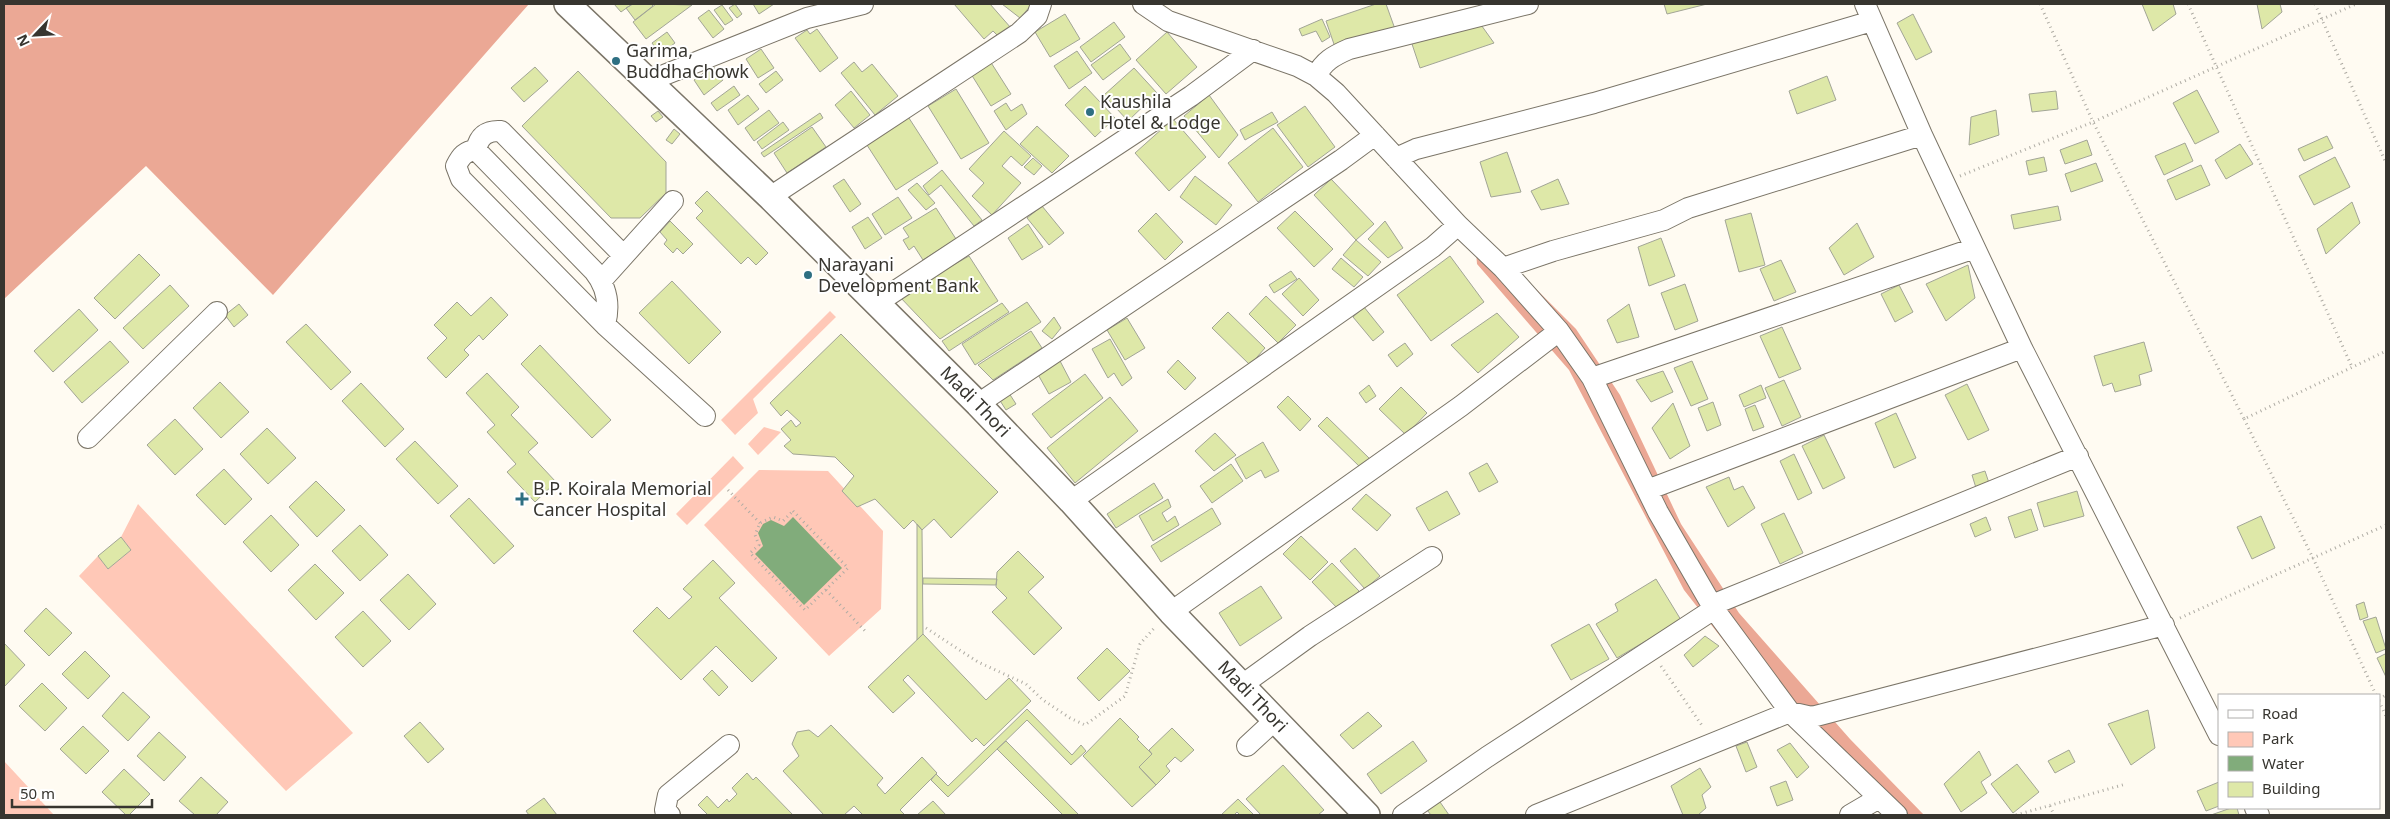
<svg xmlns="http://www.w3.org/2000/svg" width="2390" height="819" font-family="'Noto Sans',sans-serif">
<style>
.green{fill:#ffc8b7}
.forest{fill:#eba895}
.water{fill:#81ac7b}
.building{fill:#dee8a8;stroke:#a2a596}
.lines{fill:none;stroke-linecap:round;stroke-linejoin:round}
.minor-casing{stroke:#7b7568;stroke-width:22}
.major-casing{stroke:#7b7568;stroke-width:28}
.path{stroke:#afaca4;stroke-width:3;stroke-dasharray:1 4;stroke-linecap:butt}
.minor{stroke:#fff;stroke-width:20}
.major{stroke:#fff;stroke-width:25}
.poi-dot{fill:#2e6f82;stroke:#fff;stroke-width:2}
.labels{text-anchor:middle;stroke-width:4;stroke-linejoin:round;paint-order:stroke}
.poi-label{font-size:18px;fill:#37352f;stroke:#fff;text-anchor:start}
.street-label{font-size:18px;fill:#37352f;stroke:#fff}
</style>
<rect width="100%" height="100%" fill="#fffbf2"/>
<path class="green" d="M830,311L836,317L753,399L758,413L735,435L721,420Z
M764,427L781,432L758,455L748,444Z
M733,456L744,468L687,525L676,514Z
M759,470L828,471L883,531L881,609L829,656L704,525Z
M138,504L353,733L286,791L79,576L98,556L108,569L131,550L121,537Z
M4,761L54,815H4Z"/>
<path class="forest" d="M4,4H529L273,295L146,166L4,299Z
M1474,227L1576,329L1620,395L1681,524L1739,613L1850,739L1924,815H1883L1788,723L1684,590L1569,370L1477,264Z"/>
<path class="water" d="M793,517L842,568L804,605L755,554L763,546L758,533L763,524L771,520L784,526Z"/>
<path class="building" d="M614,4H632L621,12Z
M633,4H651L653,6L635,20L626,8Z
M656,4L692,5L646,39L633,22Z
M735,4L742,14L737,18L729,8Z
M753,4H774L759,14Z
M954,4H990L1011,28L1000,38L993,31L984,39Z
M1002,4H1032L1020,18Z
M1376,4H1386L1395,29L1336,50L1326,21Z
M1664,4H1707L1667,14Z
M2142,4H2173L2176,14L2153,31Z
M2257,4H2280L2282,12L2262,29Z
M722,5L733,20L725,25L714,10Z
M709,10L724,29L713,38L698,18Z
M1065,14L1080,39L1050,57L1035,32Z
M1913,14L1932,52L1916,60L1897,23Z
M1322,19L1330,37L1322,42L1316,31L1302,36L1299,29Z
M1114,22L1125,37L1091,62L1080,47Z
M1479,22L1494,43L1420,68L1411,41Z
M817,29L838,58L820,72L795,38L807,30L810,34Z
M667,32L675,43L660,54L652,43Z
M1167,32L1197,67L1166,94L1136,60Z
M1120,44L1131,59L1103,80L1091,65Z
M761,49L774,68L758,78L746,59Z
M1077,51L1092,73L1069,89L1054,66Z
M990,61L1011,94L991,106L971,74Z
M854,62L862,72L872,64L898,96L875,115L841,73Z
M713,66L723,80L704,95L694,80Z
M535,67L548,81L524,102L511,88Z
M1134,68L1157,93L1128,121L1104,95Z
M578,71L666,162V193L640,218H611L522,126Z
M776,71L783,80L766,93L759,84Z
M1827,76L1836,100L1797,114L1789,91Z
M734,86L740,95L717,111L711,103Z
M1085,86L1115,118L1095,137L1065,105Z
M956,89L989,143L961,159L928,106Z
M2197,90L2219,132L2195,144L2173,103Z
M851,91L870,115L854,128L835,105Z
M2056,91L2058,109L2032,112L2029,94Z
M748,95L759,109L738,125L728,110Z
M1209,95L1238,135L1219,158L1184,116Z
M1006,103L1011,111L1022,104L1027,114L1006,130L994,111Z
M1305,106L1335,147L1308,167L1277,125Z
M769,110L779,123L754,141L745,128Z
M1996,110L1999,135L1969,145L1971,117Z
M658,111L663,117L656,122L651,116Z
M1272,112L1278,122L1245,140L1240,130Z
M820,113L823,118L764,157L761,153Z
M907,115L938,163L896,190L865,142Z
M1173,119L1206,157L1169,191L1135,153Z
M783,122L789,130L762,149L757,142Z
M1037,126L1069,156L1052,173L1020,144Z
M812,127L826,147L787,173L774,153Z
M1273,128L1303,167L1258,202L1228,163Z
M674,129L680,134L672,144L666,140Z
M1004,131L1031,156L1022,166L1011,156L1002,166L1021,183L992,215L972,196L984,183L969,169Z
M2327,136L2333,148L2304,161L2298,149Z
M2087,140L2092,155L2065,164L2060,150Z
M2185,143L2193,161L2164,175L2155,156Z
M2240,144L2253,164L2226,179L2215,160Z
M1507,152L1521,192L1491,197L1480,162Z
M2044,157L2047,171L2029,175L2026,161Z
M2335,157L2350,187L2314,205L2299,176Z
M1033,158L1042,166L1034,175L1024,167Z
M2096,163L2103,181L2071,192L2065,174Z
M2201,165L2210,185L2176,200L2167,180Z
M942,170L982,220L974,226L941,185L929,195L923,186Z
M1195,176L1232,205L1216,225L1180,197Z
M844,179L861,204L850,212L833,186Z
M1331,179L1374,224L1356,240L1314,195Z
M1558,179L1569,204L1541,210L1531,191Z
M917,183L935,203L926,210L908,190Z
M707,191L768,253L756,265L748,257L741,264L696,218L703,211L695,203Z
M898,197L912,218L885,235L872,214Z
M2352,202L2360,223L2326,254L2317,229Z
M1042,206L1064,233L1049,245L1027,218Z
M2058,206L2061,220L2014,229L2011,215Z
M936,208L956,239L923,260L914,246L909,250L903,240L909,237L903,228Z
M1295,211L1333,249L1314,267L1277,228Z
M1156,213L1183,242L1165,260L1138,231Z
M1751,213L1765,265L1739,272L1725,220Z
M868,217L882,238L865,249L852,227Z
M670,221L693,244L683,254L677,248L673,253L664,244L667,240L660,232Z
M1385,221L1403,248L1388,258L1368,239Z
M1857,223L1874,257L1844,275L1829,248Z
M1028,224L1043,247L1022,260L1008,238Z
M1661,238L1675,276L1649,286L1638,247Z
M1356,240L1381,262L1368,276L1343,255Z
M139,254L160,275L115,319L94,298Z
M969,256L998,301L940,339L899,296Z
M1450,256L1484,302L1431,341L1397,295Z
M1341,258L1363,277L1354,287L1332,269Z
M1781,260L1796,292L1774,301L1760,269Z
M1968,265L1975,298L1946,321L1926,284Z
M1291,271L1297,279L1274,293L1269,285Z
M1299,278L1319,300L1303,316L1282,294Z
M672,281L721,332L689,364L639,313Z
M1685,284L1698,321L1675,330L1661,293Z
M170,285L189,306L143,349L123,328Z
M1899,285L1913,312L1895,322L1881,294Z
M1266,296L1296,325L1278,343L1249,314Z
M491,297L508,315L483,340L479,335L464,350L469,355L446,378L427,358L447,338L434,325L457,302L471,316Z
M1027,302L1041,322L975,365L962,344Z
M1002,303L1009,312L949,351L942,341Z
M239,304L248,315L234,327L225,315Z
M1629,304L1639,337L1617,343L1607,320Z
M1364,307L1384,332L1373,341L1353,317Z
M79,309L98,330L53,372L34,351Z
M1228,312L1265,348L1250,365L1212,328Z
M1497,313L1519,337L1478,373L1451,345Z
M1054,317L1061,328L1052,339L1042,331Z
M1127,318L1145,348L1125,360L1107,330Z
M306,324L351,372L331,390L286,342Z
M1782,327L1801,369L1779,378L1760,336Z
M1031,331L1042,348L993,380L978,365Z
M841,334L998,492L951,538L934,519L922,530L913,520L904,529L875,499L857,507L842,491L854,476L835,457L793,454L784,446L791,440L781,429L791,420L796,427L801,423L787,410L781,416L770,403Z
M1110,339L1132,378L1122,386L1114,373L1108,378L1092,349Z
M110,341L129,362L82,403L64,382Z
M2144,342L2152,371L2139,375L2141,385L2115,392L2112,383L2103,386L2094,356Z
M1405,343L1413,354L1397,367L1388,355Z
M540,345L611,420L592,438L521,364Z
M1059,359L1071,382L1049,394L1036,371Z
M1178,360L1196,378L1185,390L1167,372Z
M1692,361L1708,399L1691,406L1674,368Z
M1663,371L1673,392L1651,402L1636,380Z
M487,373L519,407L511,415L538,443L528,452L556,482L535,502L507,472L516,464L487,432L495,425L466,393Z
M1085,374L1103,398L1051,438L1032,414Z
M1784,380L1801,417L1782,426L1765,388Z
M220,382L249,412L221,438L193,408Z
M361,383L404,429L385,447L342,401Z
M1967,384L1989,430L1968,440L1945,395Z
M1369,385L1376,396L1366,403L1359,393Z
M1761,385L1766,398L1744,407L1739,395Z
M1401,387L1427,413L1406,435L1379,409Z
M1007,390L1016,404L1006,410L997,396Z
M1288,396L1311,419L1300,431L1277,407Z
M1110,397L1138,431L1075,483L1047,448Z
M1713,402L1721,425L1707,431L1698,408Z
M1673,403L1690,446L1670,459L1652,428Z
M1755,405L1764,427L1753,431L1745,409Z
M1896,413L1916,458L1894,468L1875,423Z
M1327,417L1370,459L1361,468L1318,426Z
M175,419L203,449L175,475L147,445Z
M267,428L296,458L268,484L240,454Z
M1215,433L1236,455L1214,471L1195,451Z
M1824,435L1845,478L1823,489L1802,446Z
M415,441L458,486L438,504L396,459Z
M1263,442L1279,471L1265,478L1261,470L1246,479L1235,459Z
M1794,454L1812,493L1798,500L1780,461Z
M1487,463L1498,482L1479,492L1469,473Z
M1231,464L1243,481L1212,503L1200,486Z
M224,469L252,499L225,525L196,495Z
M1985,471L1989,483L1976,488L1972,475Z
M1729,477L1734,490L1743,486L1755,508L1728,527L1706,487Z
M316,481L345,510L317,537L289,507Z
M1154,483L1163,498L1116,528L1107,514Z
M1447,491L1460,514L1429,531L1416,508Z
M2077,491L2084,516L2044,527L2037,503Z
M1366,494L1391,515L1377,531L1352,509Z
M469,498L514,546L494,564L450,516Z
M1168,499L1171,507L1162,513L1167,522L1175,516L1179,525L1153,541L1139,516Z
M1212,508L1221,524L1161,562L1151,546Z
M2031,509L2038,530L2015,538L2008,517Z
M1784,513L1803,553L1780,564L1761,524Z
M271,515L299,545L271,572L243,542Z
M2261,516L2275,548L2252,559L2237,527Z
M1986,517L1991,530L1975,537L1970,524Z
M917,524L922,530L923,634L917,640Z
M360,525L388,555L360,581L332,551Z
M1301,536L1328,562L1310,580L1283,554Z
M121,537L131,550L108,569L98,556Z
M1355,548L1380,576L1365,589L1340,561Z
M1018,551L1044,577L1028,592L1062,628L1034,655L992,612L1007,598L996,587L997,572Z
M713,560L735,583L719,598L777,658L752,682L716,646L681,680L633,631L657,607L669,619L692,597L683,589Z
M1332,563L1359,591L1339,610L1312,582Z
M315,564L344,593L316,620L288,590Z
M408,574L436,604L409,630L380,600Z
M923,578L997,579L996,585L923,584Z
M1656,579L1681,620L1617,658L1596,624L1618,611L1615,604Z
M1261,586L1282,618L1240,646L1219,613Z
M2364,602L2368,617L2360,620L2356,605Z
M46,608L72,633L49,656L24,631Z
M363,611L391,641L363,667L335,637Z
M2376,617L2386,649L2376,653L2363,621Z
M1589,624L1609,659L1571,680L1551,645Z
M923,634L986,700L1009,678L1031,701L984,746L976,738L972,742L908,675L903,680L915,693L893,713L868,687Z
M1705,636L1719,646L1693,667L1684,655Z
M4,643L25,665L4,687Z
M1107,648L1130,671L1099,701L1077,678Z
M85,651L110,676L88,699L62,674Z
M2385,654L2386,657V677L2377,658Z
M712,670L728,687L719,696L703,679Z
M42,683L67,708L45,731L19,706Z
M123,692L150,717L128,741L102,716Z
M1027,709L1072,755L1081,745L1086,751L1071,765L1027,720L948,797L931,780L936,774L948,786Z
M2148,710L2155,748L2131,765L2108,724Z
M1368,712L1382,726L1353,749L1340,735Z
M1120,718L1139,737L1137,739L1152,754L1139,767L1156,785L1132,807L1083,756Z
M420,722L444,749L428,763L404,736Z
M831,725L883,778L877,785L885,794L922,757L937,773L900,810L905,815H863L854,806L844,815H824L783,771L799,756L792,744L797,732L809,730L818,737Z
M83,726L109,751L86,774L60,749Z
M1172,728L1194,750L1181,762L1175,757L1166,766L1170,771L1156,785L1139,767L1152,754L1149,750Z
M159,732L186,757L164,781L137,756Z
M1006,741L1079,815H1063L997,749Z
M1413,741L1427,761L1381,794L1367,774Z
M1747,742L1757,767L1746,772L1736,746Z
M1790,743L1809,767L1797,778L1777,750Z
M2069,750L2075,762L2055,773L2048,761Z
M1979,751L1991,775L1981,782L1987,793L1961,812L1944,784Z
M2017,764L2039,792L2013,813L1991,784Z
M1283,765L1324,810L1318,815H1261L1246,799Z
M1700,768L1711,787L1702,795L1706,808L1698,815H1683L1671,786Z
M124,769L150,794L129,815H126L102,792Z
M747,773L753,780L756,777L793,815H708L698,805L707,796L718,808L727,799L729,802L737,794L732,788Z
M201,777L228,802L216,815H195L179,801Z
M1786,781L1793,800L1777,806L1770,787Z
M2219,782V806L2206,811L2197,791Z
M544,798L557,815H529L526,811Z
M1238,799L1254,815H1240L1237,812L1234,815H1221Z
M933,801L946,815H917Z
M1440,802L1449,815H1431L1427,810Z
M2231,808H2237L2239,815H2211Z"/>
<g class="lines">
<defs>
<path id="minor" d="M1143,4L1168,21L1297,66L1316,76L1336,93L1458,225L1503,268L1559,331L1592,378L1658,512L1714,609L1790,712L1897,815
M1865,4L1922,135L2022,348L2219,735
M1316,76C1324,61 1333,56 1349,49L1528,4
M649,81L807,18L863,4
M476,150C479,136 487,130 501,131L623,255
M1396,158L1416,149L1594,103L1872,21
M770,197L1019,33L1037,16L1041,4
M1503,268L1553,251L1664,220L1688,208L1922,135
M602,280L673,201
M877,303L1191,96L1253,50
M605,325C610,306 607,287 594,271L476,150C465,151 461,156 456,166L461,179L605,325L705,416
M1592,378L1975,248
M978,404L1341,160L1375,135
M88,438L217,312
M1647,490L2022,348
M1071,501L1433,247L1458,225
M1712,605L2078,456
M1171,612L1461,406L1559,331
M1242,685L1310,636L1432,557
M1247,746L1275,720
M2255,808L2259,815
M670,815L665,810L668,795L729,745
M1403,815L1487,757L1714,609
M1536,815L1790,712L1812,717L2164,625
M1850,815L1879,798"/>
<g id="major">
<path id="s1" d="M567,4L770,197L978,404L1071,501L1171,612L1367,815"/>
</g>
</defs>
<use href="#minor" class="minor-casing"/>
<use href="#major" class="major-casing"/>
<path class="path" d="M2040,4L2093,122L2356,4
M2188,4L2352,367
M2315,4L2386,163
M1960,176L2093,122L2244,419L2386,351
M2244,419L2313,558L2376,695
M728,490L760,523
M793,511L848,568L805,610L750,553L759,545L755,535L760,523L773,517L783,521Z
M826,590L866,632
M2180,618L2386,525
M926,628L978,662L1026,684L1043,700L1070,718L1085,725L1125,696L1140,644L1156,626
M1661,666L1703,727
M2379,699L2386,695
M2379,701L2386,716
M2050,806L2054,815
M2016,815L2126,784"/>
<use href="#minor" class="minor"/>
<use href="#major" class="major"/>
</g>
<g class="poi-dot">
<circle cx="616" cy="61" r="5"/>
<circle cx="1090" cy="112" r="5"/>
<circle cx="808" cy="275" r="5"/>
<path d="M519.5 491.5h5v5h5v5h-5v5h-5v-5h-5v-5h5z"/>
</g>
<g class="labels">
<g class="poi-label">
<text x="626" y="57">Garima,<tspan x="626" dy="21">BuddhaChowk</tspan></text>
<text x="1100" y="108">Kaushila<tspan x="1100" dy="21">Hotel &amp; Lodge</tspan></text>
<text x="818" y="271">Narayani<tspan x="818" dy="21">Development Bank</tspan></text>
<text x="533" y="495">B.P. Koirala Memorial<tspan x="533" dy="21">Cancer Hospital</tspan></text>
</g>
<g class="street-label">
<text dy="6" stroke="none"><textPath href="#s1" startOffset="570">Madi Thori</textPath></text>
<text dy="6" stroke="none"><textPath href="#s1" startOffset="975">Madi Thori</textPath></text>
</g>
</g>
<rect width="2390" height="819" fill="none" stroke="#37352f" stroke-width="10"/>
<rect x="2218" y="694" width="162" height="115" fill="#ffffff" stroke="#afaeac"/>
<rect x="2228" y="710" width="25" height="8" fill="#ffffff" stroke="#afaeac"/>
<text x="2262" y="719" font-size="15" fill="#37352f">Road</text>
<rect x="2228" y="732" width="25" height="15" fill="#ffc8b7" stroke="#afaeac"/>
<text x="2262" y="744" font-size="15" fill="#37352f">Park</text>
<rect x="2228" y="756" width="25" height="15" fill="#81ac7b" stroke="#afaeac"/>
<text x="2262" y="769" font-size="15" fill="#37352f">Water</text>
<rect x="2228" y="782" width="25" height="15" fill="#dee8a8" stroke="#afaeac"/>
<text x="2262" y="794" font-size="15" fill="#37352f">Building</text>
<g transform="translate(35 35) rotate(245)" stroke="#ffffff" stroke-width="4" paint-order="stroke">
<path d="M0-4L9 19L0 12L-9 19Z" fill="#37352f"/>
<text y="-8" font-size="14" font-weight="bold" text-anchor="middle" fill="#37352f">N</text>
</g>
<path d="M12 799v8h140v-8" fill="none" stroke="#37352f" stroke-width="2.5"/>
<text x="20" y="799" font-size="15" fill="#37352f" stroke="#ffffff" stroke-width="4" paint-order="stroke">50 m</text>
</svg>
